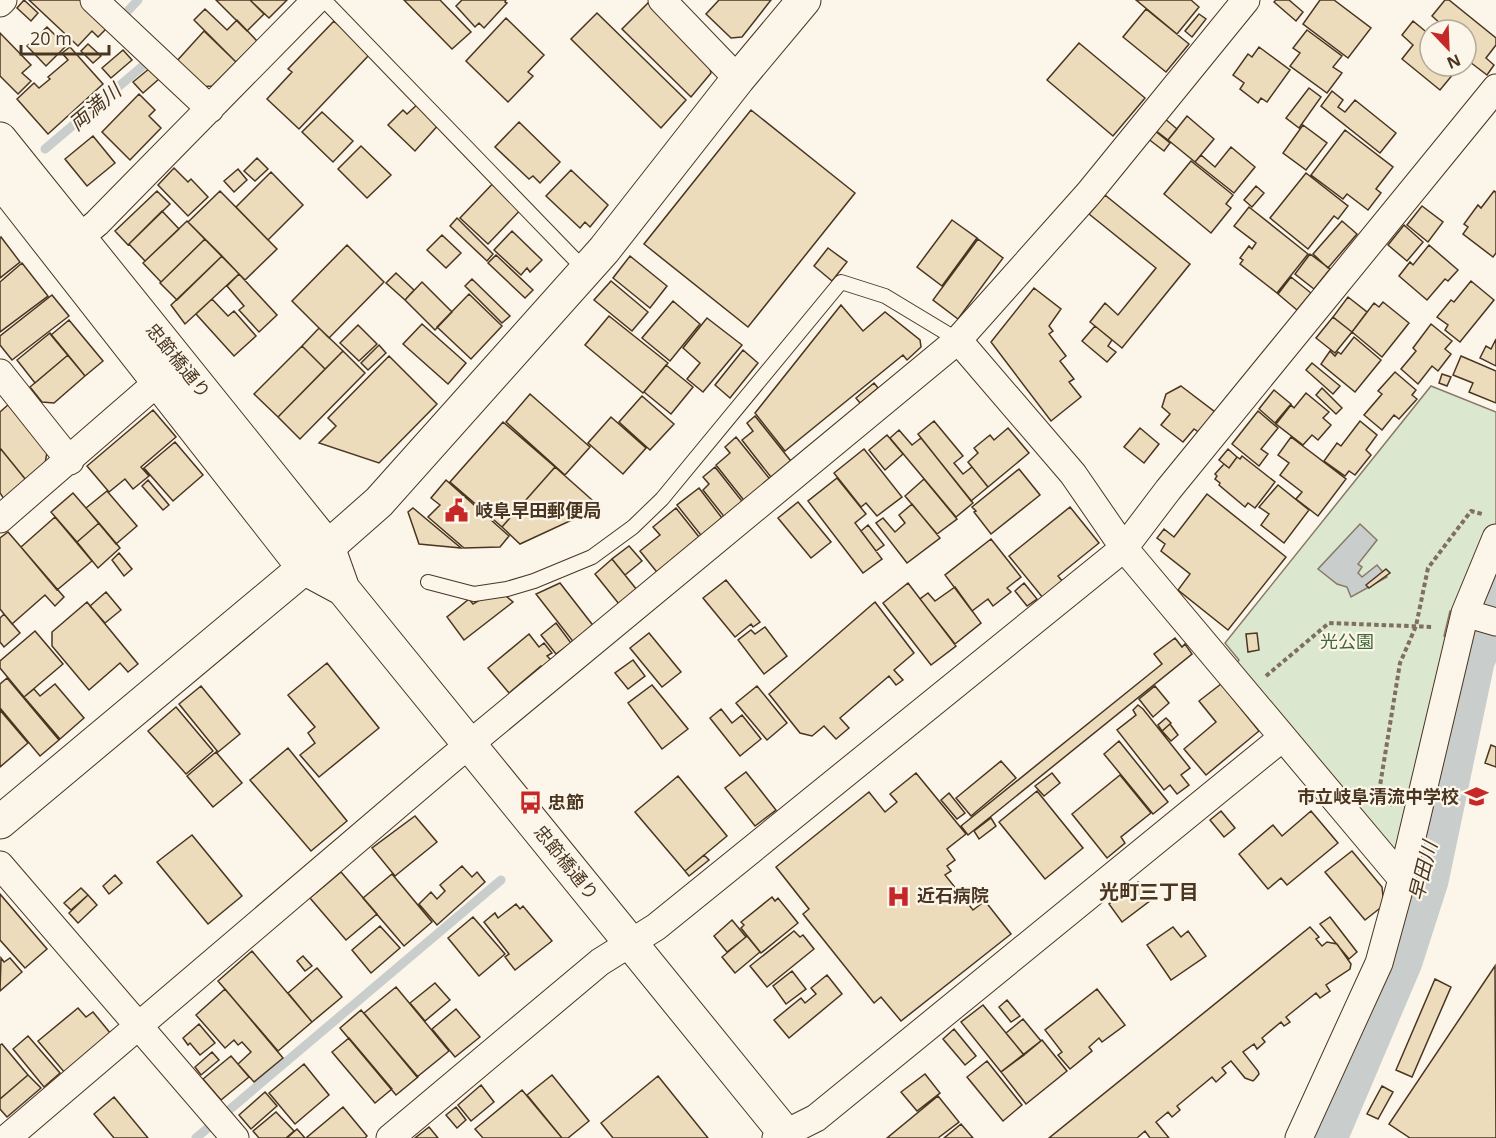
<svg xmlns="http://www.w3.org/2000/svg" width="1496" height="1138" font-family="'Open Sans','Noto Sans JP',sans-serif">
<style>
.green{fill:#dce7d0;stroke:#887966;stroke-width:1.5}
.water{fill:#c9cecd;stroke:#887966;stroke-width:1.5}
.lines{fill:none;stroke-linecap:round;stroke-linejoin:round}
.stream{stroke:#c9cecd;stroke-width:9}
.river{stroke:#c9cecd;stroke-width:52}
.building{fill:#ecdcbc;stroke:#4a3520;stroke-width:1.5}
.service-casing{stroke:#4a3520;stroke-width:16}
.minor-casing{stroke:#4a3520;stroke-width:29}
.tertiary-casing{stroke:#4a3520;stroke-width:35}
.primary-casing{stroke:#4a3520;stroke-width:35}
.path{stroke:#7f6f5c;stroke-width:4;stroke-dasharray:4.5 3;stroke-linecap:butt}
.service{stroke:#fbf6e9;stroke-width:14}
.minor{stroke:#fbf6e9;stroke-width:27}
.tertiary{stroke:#fbf6e9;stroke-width:33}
.primary{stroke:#fbf6e9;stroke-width:33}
.labels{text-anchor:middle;stroke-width:4.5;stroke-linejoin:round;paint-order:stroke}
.street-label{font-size:18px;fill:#4a3520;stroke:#fbf6e9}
.poi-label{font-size:18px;font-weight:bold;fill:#4a3520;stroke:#fbf6e9;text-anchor:start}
.park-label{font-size:18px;fill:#436837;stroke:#fbf6e9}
.water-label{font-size:20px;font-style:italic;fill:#4a3520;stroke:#fbf6e9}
.neighbourhood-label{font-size:20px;font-weight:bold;fill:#4a3520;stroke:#fbf6e9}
</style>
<rect width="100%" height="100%" fill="#fbf6e9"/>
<path class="green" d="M1431,386L1496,412V529L1452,611H1450L1444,636L1450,638L1390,877L1229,672L1239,660L1225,643Z"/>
<path class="water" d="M1360,524L1377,540L1358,564L1362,567L1358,573L1362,577L1377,565L1387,577L1351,597L1347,587L1337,584L1318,569Z"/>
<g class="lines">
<path class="stream" d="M126,13L138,0
M45,149L144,65
M196,1138L501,880"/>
<path class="river" d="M1321,1138L1397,959L1423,878L1469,659L1496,595"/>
</g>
<path class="building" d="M24,0L38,13L31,21L17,8Z
M29,0H81L109,26L98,37L92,31L78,46Z
M216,0H250L264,14L247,31Z
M250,0H287L269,18Z
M404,0H440L471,32L452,49Z
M462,0H506L505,2L507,3L484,28L479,23L475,27L456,6Z
M719,0H771L742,37L731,38L706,14Z
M1136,0H1191L1199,7L1177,34Z
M1276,0H1289L1303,12L1296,21L1274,2Z
M1320,0H1334L1371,28L1348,58L1303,24Z
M1445,0H1449L1496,38V45L1486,58L1494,65L1487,75L1466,59V30H1438L1442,25L1432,16Z
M650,1L707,57L711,73L691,97L622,29Z
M205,9L227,30L237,20L257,41L236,62L194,20Z
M1146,9L1189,44L1166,72L1123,37Z
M597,13L686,100L661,128L571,39Z
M1199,14L1206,19L1192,37L1185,31Z
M506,18L544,55L528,72L533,76L508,102L466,61Z
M334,21L370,54L299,129L267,99L292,72L288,69Z
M1413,21L1430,35V66H1447L1454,73L1440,90L1402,59L1413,45L1402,35Z
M47,27L66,46L46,66L27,46Z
M1307,30L1342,56L1333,67L1342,73L1327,93L1290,66L1300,53L1293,48Z
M204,31L236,62L212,86L200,87L175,63Z
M0,33L31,65L22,73L31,81L18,94L0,76Z
M1079,43L1145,98L1113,136L1047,80Z
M88,44L101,56L93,63L81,51Z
M70,47L103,84L48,134L17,99L34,83L39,88L50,79L48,77L68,60L62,53Z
M1259,47L1290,70L1267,102L1261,98L1258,103L1240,89L1244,83L1233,75L1248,54L1252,57Z
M123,50L132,60L111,78L102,68Z
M150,68L159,79L143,93L133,82Z
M1309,88L1321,97L1299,128L1286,118Z
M1332,91L1343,100L1338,107L1345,112L1355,100L1396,133L1380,153L1321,106Z
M139,94L155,110L149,116L161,128L130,160L102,132Z
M420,102L441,122L415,151L388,125L403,110L407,114Z
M751,110L855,193L748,327L644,244Z
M322,112L353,141L333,162L302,132Z
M1187,116L1214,139L1195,162L1168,140Z
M1164,118L1177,129L1168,140L1155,130Z
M519,122L560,162L540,183L533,176L529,179L495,147Z
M1303,125L1327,143L1306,170L1283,153Z
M1154,130L1170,143L1164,151L1147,138Z
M1345,130L1393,167L1376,189L1381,193L1368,210L1347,194L1343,199L1311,175Z
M93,136L115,163L87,186L65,159Z
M361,146L391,175L367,198L338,169Z
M1231,147L1255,167L1234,193L1195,162L1201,155L1215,167Z
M257,158L268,169L255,181L244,171Z
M1191,161L1233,195L1226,204L1231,208L1211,233L1164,194Z
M174,168L188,182L191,179L208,197L188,216L158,185Z
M238,169L247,180L234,192L224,181Z
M571,170L608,205L590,227L585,222L580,228L546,196Z
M271,172L303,205L268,240L236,207Z
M1306,173L1348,206L1338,219L1334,216L1308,249L1270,218Z
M499,177L527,203L488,244L460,218Z
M1256,186L1264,193L1252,207L1244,200Z
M157,191L170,204L128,245L115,231Z
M220,191L277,249L245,280L188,222Z
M1494,191L1496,192V253L1493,257L1463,234L1468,227L1464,224L1478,205L1481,208Z
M1105,195L1190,264L1122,348L1090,322L1105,303L1118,315L1156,268L1089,214Z
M1422,206L1443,222L1428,242L1407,225Z
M1249,207L1308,254L1277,293L1240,264L1243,260L1240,258L1249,246L1252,249L1256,243L1234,226Z
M162,211L179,229L145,261L129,244Z
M457,218L493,254L487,261L450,226Z
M952,220L977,238L942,286L917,267Z
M187,221L205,239L161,282L143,263Z
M1342,221L1357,234L1328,268L1313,254Z
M1404,225L1423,242L1407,261L1388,245Z
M512,231L542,260L530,272L527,268L521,275L494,250Z
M442,235L461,253L446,268L427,250Z
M1,237L20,262L0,278V238Z
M205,239L222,256L177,300L160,283Z
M978,239L1003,258L958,319L933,300Z
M347,245L384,282L329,338L292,301Z
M1429,245L1458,270L1448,281L1445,279L1427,300L1399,276L1410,262L1413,265Z
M828,248L847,262L832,281L814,266Z
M1310,254L1330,269L1314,289L1295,274Z
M496,255L533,290L525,298L488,263Z
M222,256L239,274L185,324L171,305Z
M630,256L667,286L650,308L613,278Z
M22,263L48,296L0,332V282Z
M396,273L414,290L405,300L386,283Z
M239,274L277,315L259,332L239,310L244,306L227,286Z
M1291,277L1311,293L1297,310L1278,294Z
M472,279L510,316L502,323L465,286Z
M611,281L648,312L632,331L594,300Z
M1471,281L1494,300L1460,342L1445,330L1448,325L1437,317L1451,300L1454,302Z
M422,282L452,312L435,330L405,300Z
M1034,288L1061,309L1049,326L1053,331L1049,334L1066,356L1060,361L1074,379L1069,382L1081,397L1051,421L991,342Z
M469,294L502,326L471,359L437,327Z
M52,295L69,316L12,360L0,345V336Z
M1348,297L1367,312L1352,332L1333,317Z
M212,299L228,316L234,311L256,336L234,356L196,314Z
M673,301L700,324L670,361L642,338Z
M1383,302L1409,323L1382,357L1352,332L1374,303L1379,307Z
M841,305L863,331L885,312L920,340L921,347L907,360L903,355L785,451L755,413Z
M609,316L668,363L643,393L585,345Z
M1333,317L1352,332L1335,353L1316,338Z
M707,318L742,345L703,392L687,379L700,363L683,348Z
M69,320L103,361L85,376L51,335Z
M422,324L466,363L448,384L403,344Z
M1431,324L1452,341L1445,349L1451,354L1438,371L1432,366L1418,384L1401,369L1416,351L1413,348Z
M358,325L377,344L359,361L340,343Z
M1095,326L1112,340L1108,346L1116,352L1107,362L1082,341Z
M319,328L343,351L325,369L302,346Z
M50,333L68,355L35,383L17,360Z
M1354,337L1381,360L1355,392L1321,364L1330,351L1335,356L1338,352L1341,354Z
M1496,339V366L1480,358L1486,346L1491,349Z
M379,345L386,353L368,370L361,363Z
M302,346L325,369L278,417L254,394Z
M743,350L758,363L730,398L715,385Z
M343,351L365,373L300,439L278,417Z
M68,355L85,376L54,403L42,402L30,387Z
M389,356L437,404L379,463L319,443L336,426L328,418Z
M1461,356L1496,371V403L1469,392L1473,383L1453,375Z
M1312,363L1340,386L1333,394L1306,370Z
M666,365L693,387L671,414L644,392Z
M1395,372L1416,390L1412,395L1417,399L1399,419L1394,415L1382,430L1364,415L1382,394L1378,391Z
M1442,374L1451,377L1447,386L1439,383Z
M874,383L878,388L860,403L856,398Z
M1181,386L1215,412L1200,433L1194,429L1183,442L1161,425L1170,414L1162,407L1166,394Z
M1322,388L1342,408L1336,414L1316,395Z
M1274,390L1291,404L1275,423L1259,409Z
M1306,393L1329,412L1323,418L1331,425L1318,440L1312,435L1303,445L1276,424L1291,405L1294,408Z
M530,394L590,447L565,475L506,422Z
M642,396L674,424L650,450L619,422Z
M9,404L47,452L45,464L26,480L0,448V412Z
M153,410L176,437L141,467L149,476L133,489L125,479L109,492L87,466Z
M1258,411L1278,428L1261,449L1268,454L1259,466L1232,444Z
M755,416L794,465L774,481L742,440L753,431L747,423Z
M611,417L646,448L623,474L588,443Z
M934,421L963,456L954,463L963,474L972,467L988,487L971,501L918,434Z
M1360,421L1377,435L1366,450L1371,455L1355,475L1349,471L1345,476L1324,461L1337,443L1341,446Z
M503,422L555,467L502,527L450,482Z
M1008,428L1029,453L988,487L968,462L978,453L974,448L990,435L994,440Z
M1140,428L1159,444L1144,463L1124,447Z
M899,430L912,445L921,438L973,503L956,517L890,438Z
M887,435L903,454L885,470L869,450Z
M736,437L773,483L746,503L716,465L730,453L725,447Z
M1291,437L1346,479L1318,516L1296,499L1302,492L1280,475L1289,463L1278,455Z
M175,442L203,475L173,501L144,468Z
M0,448L26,480L4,499L0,493Z
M864,449L902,497L877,516L866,503L861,507L834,473Z
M1228,449L1237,457L1229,468L1219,460Z
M1242,456L1275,482L1255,508L1248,503L1245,507L1219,485L1220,483L1215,479L1217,476L1215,474L1224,464L1229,468L1237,457L1240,459Z
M555,467L600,507L520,544L502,527Z
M715,467L745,505L726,519L703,490L709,484L703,477Z
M1019,469L1040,495L991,534L974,512L976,511L972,507Z
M837,478L866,514L855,523L882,559L863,573L808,501Z
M924,479L957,519L937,534L905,496Z
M148,480L169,505L163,510L142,486Z
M446,480L509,536L500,547L464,548L428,517L440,505L431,498Z
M1278,485L1309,510L1284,543L1261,525L1269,514L1259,507Z
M699,488L725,522L704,539L677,505Z
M107,491L137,526L116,544L86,508Z
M73,493L99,523L77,542L51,512Z
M1207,494L1286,557L1228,630L1178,590L1190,574L1161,551L1165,544L1157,538L1164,529L1174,537Z
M798,502L831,542L811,558L778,518Z
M912,504L940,538L907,563L876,523L883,518L895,532L905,523L899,515Z
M1070,507L1099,543L1058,576L1063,582L1043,598L1009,556Z
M413,508L461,548L419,544L408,512Z
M676,508L703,542L660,576L640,551L660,535L653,527Z
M55,517L92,561L57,590L21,547Z
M99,523L120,548L98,568L77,542Z
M868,525L884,545L876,551L861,531Z
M8,532L64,597L55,606L45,595L12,624L0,609V538Z
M991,539L1021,577L1007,588L1011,592L993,606L988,599L972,611L945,575Z
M629,546L642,561L625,575L612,559Z
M119,553L132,569L124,576L112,560Z
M612,559L637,590L619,604L595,574Z
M1386,569L1390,573L1369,588L1366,585Z
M726,580L760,622L753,627L751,624L735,637L703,598Z
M560,583L595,628L575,644L536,594Z
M908,583L956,646L931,665L883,603Z
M1024,583L1037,599L1027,606L1015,591Z
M955,587L981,623L955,644L920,599L928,593L935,601Z
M106,592L121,610L105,623L90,606Z
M506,596L513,602L464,640L447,617L469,599L473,604L483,598Z
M87,602L138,664L128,672L120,663L89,690L52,646V632Z
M875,602L914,653L894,670L903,680L896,685L889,676L840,718L849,728L836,739L824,726L812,736L800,733L769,694Z
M4,614L20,633L4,647L0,642V618Z
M556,623L571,643L556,654L541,635Z
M765,627L787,656L764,674L738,640L751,630L755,634Z
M35,631L63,664L24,697L0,668V661Z
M649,633L681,672L662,687L630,648Z
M1257,633L1259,650L1248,652L1246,634Z
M529,634L539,647L544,643L552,653L547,656L551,660L542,667L541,666L509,693L488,668Z
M1175,638L1182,647L1185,644L1192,654L968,835L961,826L1162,664L1154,654Z
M633,660L645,676L628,689L615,673Z
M327,663L379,728L319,777L300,755L315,743L308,733L315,727L288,695Z
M7,678L59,740L40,756L0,708V684Z
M55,684L84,718L60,739L24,697L34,689L40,696Z
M1221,684L1259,731L1206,775L1184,749L1216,722L1199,701Z
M652,685L688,729L662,749L628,703Z
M201,686L240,734L218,752L179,704Z
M757,686L787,723L767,740L736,703Z
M1155,686L1169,703L1153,717L1139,699Z
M1138,705L1143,709L1190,768L1181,775L1189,785L1177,794L1170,785L1164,790L1117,730L1136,715L1133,710Z
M176,707L213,751L186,774L148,731Z
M721,709L732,723L742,715L761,739L740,756L710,718Z
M0,710L28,743L0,767Z
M1166,718L1171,723L1162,731L1158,725Z
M1170,724L1178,735L1171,741L1162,731Z
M1119,741L1168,802L1153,814L1104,754Z
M1491,745L1496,747V767L1485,763Z
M288,748L347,821L311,851L250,780Z
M216,752L242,783L213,807L187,776Z
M1001,761L1016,778L971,816L956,798Z
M746,772L776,810L755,826L725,788Z
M916,773L966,834L947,849L955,860L947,866L951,871L945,875L973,910L985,901L1011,934L901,1021L881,997L874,1003L803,914L809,909L776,867L869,792L885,812L897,802L890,794Z
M1052,773L1060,783L1044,796L1035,786Z
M1120,775L1151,813L1121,837L1125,843L1107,858L1072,814Z
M678,776L727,836L685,871L635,812Z
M1037,791L1083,848L1045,879L999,822Z
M949,793L965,813L957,819L941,800Z
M1221,811L1235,828L1224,837L1210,820Z
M1311,811L1338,843L1287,885L1281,878L1268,889L1239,854L1273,825L1282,836Z
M415,816L437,842L395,876L372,848Z
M991,818L996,826L979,839L974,831Z
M192,835L242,896L208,924L157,862Z
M1352,851L1382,887L1384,905L1365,920L1325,872Z
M704,855L709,860L689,876L685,871Z
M462,866L472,877L477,872L485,882L437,925L419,904L431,892L437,899L445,891L440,885Z
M341,872L377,914L346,940L310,898Z
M392,874L432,922L404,946L363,898Z
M115,875L122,883L109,894L103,886Z
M1138,882L1151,900L1122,922L1109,904Z
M81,888L88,895L71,910L64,903Z
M0,894L47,949L25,968L0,940Z
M88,895L97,905L78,923L69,913Z
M772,897L775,901L778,898L798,923L761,953L741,928L744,925L741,922Z
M516,904L520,909L523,906L552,941L515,970L505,957L509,954L484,922L495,913L498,918Z
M473,917L505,954L479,976L448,938Z
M1330,917L1357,952L1349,959L1320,924Z
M732,920L746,937L727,952L714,936Z
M380,926L400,948L371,973L352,950Z
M1173,927L1181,937L1188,931L1206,956L1171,980L1147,945Z
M1310,927L1319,937L1316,939L1322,946L1327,942L1337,944L1351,964L1350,969L1326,985L1330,991L1320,998L1316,993L1286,1017L1290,1022L1284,1026L1281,1022L1262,1038L1265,1042L1257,1049L1254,1044L1243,1052L1258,1071L1259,1074L1255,1079L1253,1081L1245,1078L1231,1061L1222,1068L1226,1073L1216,1082L1212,1077L1177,1106L1180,1110L1172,1117L1168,1112L1156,1122L1169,1138H1150L1145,1131L1137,1138H1049Z
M794,931L800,937L803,935L814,949L767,987L750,966Z
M747,936L760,952L735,973L722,957Z
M252,951L312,1022L278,1051L218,981Z
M303,956L312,966L305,971L297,961Z
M1,958L4,962L10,958L22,972L0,991Z
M1495,966L1496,1138H1410L1389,1124Z
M317,968L342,997L312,1022L288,993Z
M792,971L806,989L786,1004L773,986Z
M827,975L842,994L789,1038L774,1020L801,998L805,1003L816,994L811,988Z
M1435,979L1451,987L1412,1077L1396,1070Z
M435,983L450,1000L425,1021L410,1003Z
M396,987L449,1051L417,1077L364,1013Z
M225,989L283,1058L254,1082L238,1064L251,1052L242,1042L238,1045L234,1040L225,1048L196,1015Z
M1097,989L1125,1025L1102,1042L1099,1038L1089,1047L1092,1051L1070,1069L1058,1055L1062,1052L1045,1030Z
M1007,1000L1020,1016L1011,1022L999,1007Z
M983,1005L1024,1055L1001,1072L961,1022Z
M78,1008L86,1017L93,1012L111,1034L65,1073L38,1041Z
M456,1009L480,1037L455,1057L432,1029Z
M361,1010L418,1077L396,1095L340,1028Z
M1023,1019L1041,1041L1024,1055L1006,1033Z
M199,1024L215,1043L200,1055L190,1043L188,1045L183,1038Z
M954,1029L976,1056L965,1065L943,1039Z
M28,1036L60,1073L44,1087L13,1049Z
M349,1038L392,1089L375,1103L332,1052Z
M1042,1040L1067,1071L1026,1104L1001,1072Z
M2,1044L28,1075L0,1099V1045Z
M212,1052L219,1060L201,1075L195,1067Z
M231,1056L249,1077L221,1100L203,1079Z
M987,1061L1022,1105L1003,1121L967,1077Z
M304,1064L329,1095L295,1124L269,1093Z
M925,1074L940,1093L917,1111L901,1092Z
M28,1075L41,1088L7,1117L0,1109V1099Z
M552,1075L589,1121L568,1138H562L527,1095Z
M658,1076L708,1138H613L601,1123Z
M481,1085L494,1102L471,1121L458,1105Z
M1382,1086L1393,1092L1378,1119L1367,1114Z
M522,1090L562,1138H483L475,1129Z
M265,1092L277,1106L251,1129L239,1115Z
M938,1096L959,1122L938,1138H887Z
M114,1097L148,1138H114L94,1114Z
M343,1107L367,1136L365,1138H306Z
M456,1107L466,1120L457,1128L446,1115Z
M276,1112L294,1131L286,1138H259L253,1131Z
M961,1124L973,1138H944Z
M429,1127L438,1138H415Z
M297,1129L305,1138H287Z"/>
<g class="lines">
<defs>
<path id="service" d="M324,0L586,271
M428,582L474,594L507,589L534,581L592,557L633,527L662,499L841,282L885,296L958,340"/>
<path id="minor" d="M94,0L210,109
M662,0L738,79
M0,3L3,0
M79,238L97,223L316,0
M958,340L1073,474L1124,548L1402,879
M0,373L70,461
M0,519L159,381
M1465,613L1496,622
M0,865L235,1138
M7,1138L448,762L958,340L1089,193L1246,0
M390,1138L600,962L656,927L1124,548L1168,490L1496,88
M776,1138L816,1118L1282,738
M1299,1138L1379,963L1402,879L1465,613L1496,538"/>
<path id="tertiary" d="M0,822L304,568L379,502L604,250L738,79L804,0"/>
<path id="primary" d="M0,139L328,547L343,589L789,1138
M0,180L304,568L343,589"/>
</defs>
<use href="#service" class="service-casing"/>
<use href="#minor" class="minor-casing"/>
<use href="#tertiary" class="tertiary-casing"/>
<use href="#primary" class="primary-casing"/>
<path class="path" d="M1266,676L1329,623L1434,627
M1392,805L1378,798L1400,663L1416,626L1428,568L1471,511L1482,514"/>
<use href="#service" class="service"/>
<use href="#minor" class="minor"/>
<use href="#tertiary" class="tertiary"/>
<use href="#primary" class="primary"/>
</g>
<defs>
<symbol id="civic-bare" viewBox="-9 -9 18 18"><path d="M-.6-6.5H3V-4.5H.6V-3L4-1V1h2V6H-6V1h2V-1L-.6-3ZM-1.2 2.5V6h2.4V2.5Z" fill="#c62828" stroke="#fbf6e9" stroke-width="2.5" paint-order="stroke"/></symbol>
<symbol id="school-bare" viewBox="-9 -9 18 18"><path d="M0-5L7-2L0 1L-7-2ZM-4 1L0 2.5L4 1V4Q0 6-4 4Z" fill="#c62828" stroke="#fbf6e9" stroke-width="2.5" paint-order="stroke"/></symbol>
<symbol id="bus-bare" viewBox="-9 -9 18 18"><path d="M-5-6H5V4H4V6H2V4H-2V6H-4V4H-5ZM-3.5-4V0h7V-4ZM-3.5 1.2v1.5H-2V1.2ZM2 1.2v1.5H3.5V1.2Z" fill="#c62828" stroke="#fbf6e9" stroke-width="2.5" paint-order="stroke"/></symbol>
<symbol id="hospital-bare" viewBox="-9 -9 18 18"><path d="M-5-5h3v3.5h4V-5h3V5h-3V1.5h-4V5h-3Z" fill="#c62828" stroke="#fbf6e9" stroke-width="2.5" paint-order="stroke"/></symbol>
</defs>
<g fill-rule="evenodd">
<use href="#civic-bare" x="440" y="494" width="33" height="33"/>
<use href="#school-bare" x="1460" y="780" width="33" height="33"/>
<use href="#bus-bare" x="514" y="786" width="33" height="33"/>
<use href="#hospital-bare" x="882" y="880" width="33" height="33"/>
</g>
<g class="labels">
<g class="street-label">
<text transform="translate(178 361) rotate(51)" y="6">忠節橋通り</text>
<text transform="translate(566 863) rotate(51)" y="6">忠節橋通り</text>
</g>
<g class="poi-label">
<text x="475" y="517">岐阜早田郵便局</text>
<text x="1459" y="803" text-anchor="end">市立岐阜清流中学校</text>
<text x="548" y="809">忠節</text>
<text x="917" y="902">近石病院</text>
</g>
<g class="park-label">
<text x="1347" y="648">光公園</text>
</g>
<g class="water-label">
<text transform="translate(95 107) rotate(-40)" y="7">両満川</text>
<text transform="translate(1423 871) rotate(-76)" y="7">早田川</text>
</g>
<g class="neighbourhood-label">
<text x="1149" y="899">光町三丁目</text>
</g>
</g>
<g transform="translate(1448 48) rotate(157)"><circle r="28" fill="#fbf6e9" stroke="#b4a999" stroke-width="1.5"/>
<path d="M0-4.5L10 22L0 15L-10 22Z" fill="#c62828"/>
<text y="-9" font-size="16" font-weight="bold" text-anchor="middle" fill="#4a3520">N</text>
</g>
<path d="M21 45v9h88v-9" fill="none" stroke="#4a3520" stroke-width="3"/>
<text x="30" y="45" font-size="18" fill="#4a3520" stroke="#fbf6e9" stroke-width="4.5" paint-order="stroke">20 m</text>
</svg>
